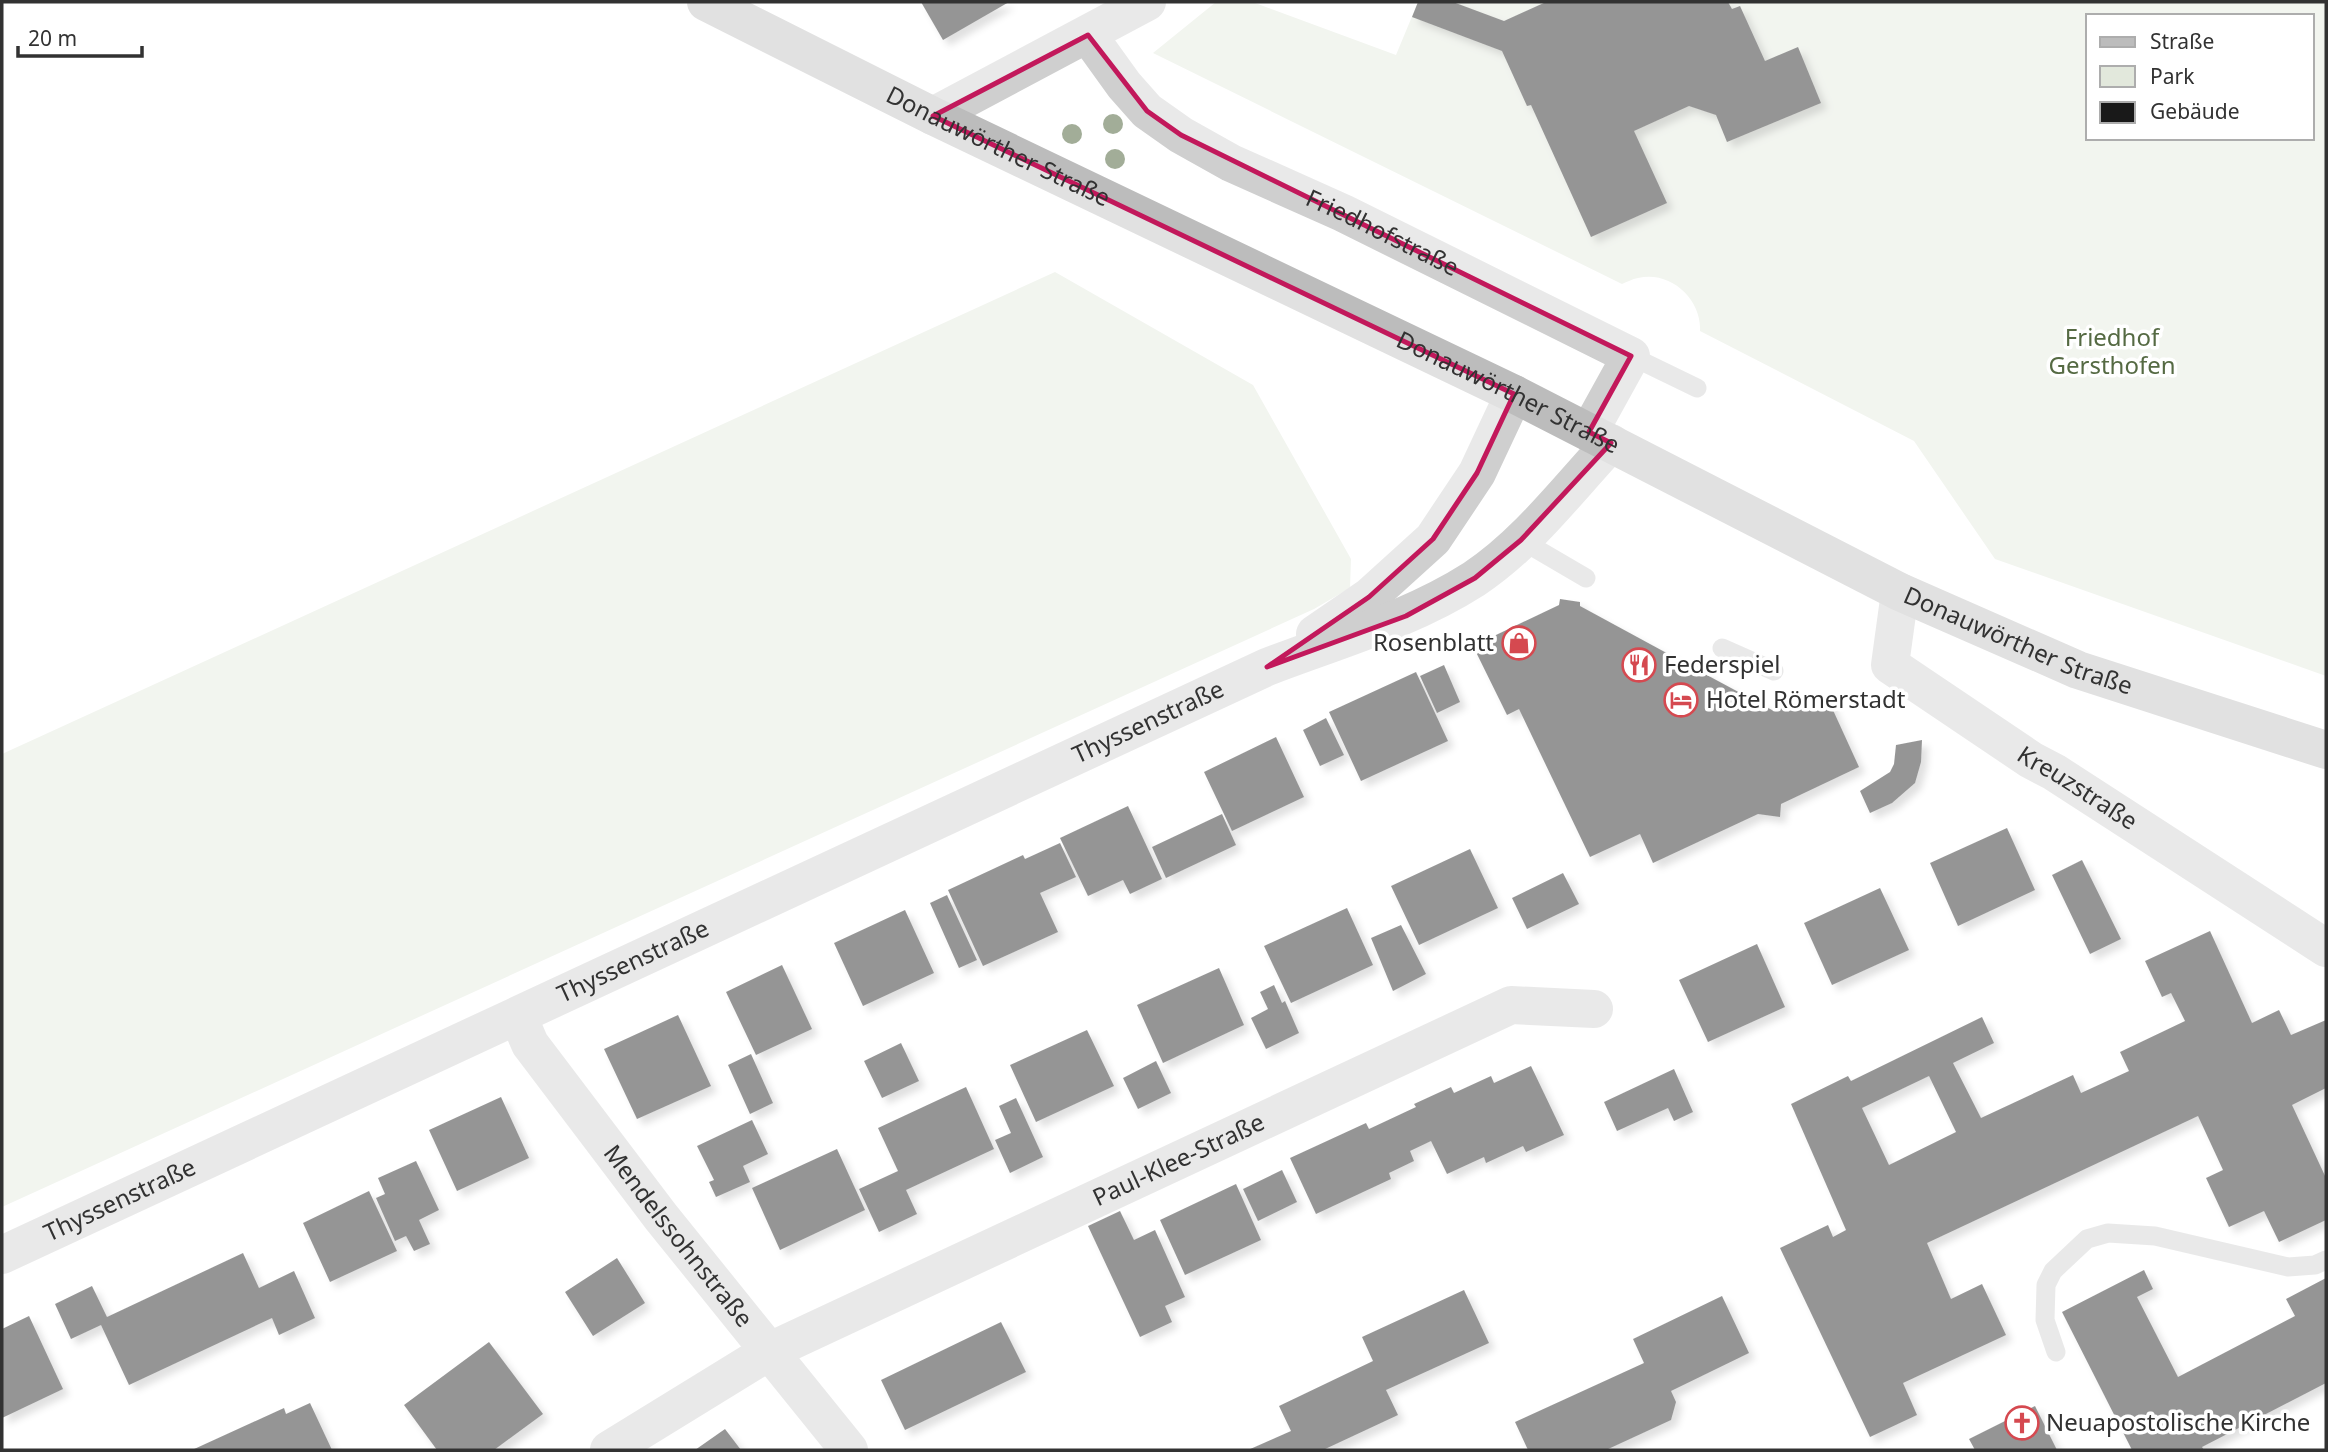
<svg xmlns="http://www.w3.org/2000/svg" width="2328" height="1452" font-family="'Noto Sans',sans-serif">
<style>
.green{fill:#e2e8dc;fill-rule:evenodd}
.building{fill:#191919;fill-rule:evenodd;filter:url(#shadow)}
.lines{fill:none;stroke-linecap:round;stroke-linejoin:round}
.service{stroke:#cfcfcf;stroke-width:19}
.minor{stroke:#cfcfcf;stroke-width:38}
.secondary{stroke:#bcbcbc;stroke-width:38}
.tree{fill:#a2ad98}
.marked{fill:none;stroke:#c2185b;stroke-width:5;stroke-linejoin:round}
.labels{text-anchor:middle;stroke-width:7;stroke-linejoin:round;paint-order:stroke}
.street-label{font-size:24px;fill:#323232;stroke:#fff}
.park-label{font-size:24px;fill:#556a43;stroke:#fff}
.poi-label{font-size:24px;fill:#323232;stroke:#fff;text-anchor:start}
</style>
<defs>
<filter id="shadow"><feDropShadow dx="6" dy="6" stdDeviation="3.5" flood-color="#0004"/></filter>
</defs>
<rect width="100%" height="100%" fill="#fff"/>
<path class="green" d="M1216,2L1255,3L1396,55L1418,2H2326V676L1995,559L1914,441L1700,331C1702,299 1670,270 1638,278C1632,279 1627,282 1622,284L1153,53ZM2088,16H2312V138H2088Z
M1055,272L1253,385L1351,559L1350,588L1314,609L2,1207V754Z"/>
<path class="building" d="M921,2H1009L943,40Z
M1418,2H1453L1504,21L1546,2H1728L1732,9L1740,6L1765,61L1798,47L1821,103L1727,142L1716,115L1689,106L1634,131L1667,203L1591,237L1531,105L1527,106L1502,51L1412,17Z
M1560,599L1580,602V606L1685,663L1687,660L1706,671L1705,674L1772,710L1774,705L1795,708L1796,711L1827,697L1859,767L1781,804L1780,817L1758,814L1653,863L1640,834L1590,857L1519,709L1507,715L1473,646L1559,605Z
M1444,665L1460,702L1437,713L1420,676Z
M1416,672L1448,741L1361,781L1329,712Z
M1326,718L1344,755L1320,766L1303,730Z
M1276,737L1304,797L1232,831L1204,772Z
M1922,740L1921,762L1915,783L1892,803L1870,813L1860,791L1890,772L1894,764L1896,745Z
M1128,806L1162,879L1130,894L1123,880L1088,896L1060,838Z
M1222,814L1236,845L1166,878L1152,847Z
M2007,828L2035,890L1958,926L1930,863Z
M1060,843L1076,877L1040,893L1058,932L983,966L948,890L1023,855L1025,859Z
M1470,849L1498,908L1419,945L1391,886Z
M2082,860L2121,939L2090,954L2052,875Z
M1563,873L1579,904L1527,929L1512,898Z
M1880,888L1909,950L1832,985L1804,923Z
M947,895L977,960L959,968L930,903Z
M1347,908L1373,965L1291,1003L1264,946Z
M905,910L934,973L863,1006L834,943Z
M1401,925L1426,974L1393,991L1371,938Z
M2210,931L2252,1023L2279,1010L2291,1035L2326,1020V1088L2292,1105L2326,1178V1220L2279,1242L2264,1211L2229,1227L2206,1178L2223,1170L2198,1116L1927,1243L1951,1299L1982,1284L2006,1335L1903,1383L1917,1415L1870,1437L1780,1248L1828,1225L1833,1237L1846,1230L1791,1104L1848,1076L1851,1081L1982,1017L1994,1043L1953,1063L1981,1118L2073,1075L2081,1093L2129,1071L2120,1052L2185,1021L2171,993L2162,997L2145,961ZM1929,1076L1956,1132L1889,1165L1862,1108Z
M1757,944L1785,1007L1708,1042L1679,980Z
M782,965L812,1029L756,1055L726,992Z
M1219,968L1244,1025L1163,1063L1137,1005Z
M1274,985L1282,1003L1285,1001L1299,1033L1266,1049L1251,1018L1268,1009L1260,992Z
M678,1015L711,1086L637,1119L604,1049Z
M1087,1030L1114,1086L1036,1122L1010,1065Z
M901,1043L919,1081L882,1098L864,1061Z
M751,1054L773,1103L750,1114L728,1065Z
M1156,1061L1171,1093L1138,1109L1123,1078Z
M1531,1066L1564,1135L1526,1152L1523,1146L1486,1163L1484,1157L1447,1174L1431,1141L1410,1151L1414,1161L1389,1173L1391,1179L1316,1214L1290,1158L1366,1123L1369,1129L1416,1107L1414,1104L1451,1087L1454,1093L1491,1076L1494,1083Z
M1674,1069L1693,1112L1674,1121L1668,1108L1617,1131L1604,1102Z
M966,1087L994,1149L906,1190L917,1214L879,1232L859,1189L898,1171L878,1128Z
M501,1097L529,1158L457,1191L429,1130Z
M1016,1098L1043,1157L1010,1173L995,1140L1011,1133L999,1106Z
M752,1120L768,1154L743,1166L750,1182L716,1197L709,1182L714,1180L697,1146Z
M837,1149L865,1210L780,1250L752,1188Z
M416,1161L439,1210L419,1220L430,1244L414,1251L406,1236L395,1241L376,1198L385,1194L378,1178Z
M1282,1170L1297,1202L1258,1221L1243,1189Z
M1236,1184L1261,1240L1185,1275L1160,1220Z
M369,1191L397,1251L330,1282L303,1223Z
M1120,1211L1134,1240L1155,1230L1185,1297L1165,1306L1172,1322L1140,1337L1088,1226Z
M243,1253L259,1288L294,1271L315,1318L279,1335L272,1318L129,1385L101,1325L71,1339L55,1304L92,1286L107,1317Z
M617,1258L645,1303L593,1336L565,1292Z
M2144,1270L2153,1289L2137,1297L2178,1377L2295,1316L2286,1299L2326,1278V1383L2202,1447L2204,1450H2132L2062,1312Z
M1464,1290L1489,1343L1386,1390L1398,1415L1323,1450H1248L1291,1431L1279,1406L1373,1361L1362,1337Z
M1722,1296L1749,1353L1671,1391L1676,1402L1671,1420L1606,1450H1528L1515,1422L1644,1363L1633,1339Z
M29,1316L63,1389L2,1418V1329Z
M1001,1322L1026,1372L905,1430L881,1380Z
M489,1342L543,1414L494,1450H437L404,1405Z
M310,1403L332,1450H192L284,1408L286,1414Z
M2035,1406L2057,1450H1975L1969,1439Z
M725,1429L741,1450H695Z"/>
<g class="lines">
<path class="service" d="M1631,356L1697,388
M1521,540L1586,578
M1722,648L1774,671
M2056,1352L2045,1320L2046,1285L2053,1271L2087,1239L2108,1233L2155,1236L2288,1267L2315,1265L2326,1260"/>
<g class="minor">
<path id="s1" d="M1088,35L1124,85L1147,111L1181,135L1231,163L1343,213L1631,356L1589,432"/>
<path d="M933,116L1147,2"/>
<path id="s2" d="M1900,592L1890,665L2031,760L2054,772L2326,948"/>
<path d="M1315,634L1369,597L1433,539L1477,473L1514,394"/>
<path id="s3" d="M518,1016L530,1044L661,1217L849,1450"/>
<path id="s4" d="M2,1255L1267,667C1337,640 1410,620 1474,579C1527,544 1568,489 1611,443"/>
<path id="s5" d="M609,1450L770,1351L1511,1005L1594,1009"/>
</g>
<path class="secondary" id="s6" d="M706,2L933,116L1514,394L1900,592L2078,670L2326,750"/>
</g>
<g class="tree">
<circle cx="1113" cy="124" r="10"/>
<circle cx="1072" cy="134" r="10"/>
<circle cx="1115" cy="159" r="10"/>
</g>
<path d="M0 0H2328V1452H0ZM1088,35L1147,111L1181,135L1631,356L1589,432L1611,443L1521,540L1475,578L1406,616L1267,667L1369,597L1433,539L1477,473L1514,394L933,116Z" fill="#fff" fill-opacity=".55" fill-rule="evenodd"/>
<path class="marked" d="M1088,35L1147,111L1181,135L1631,356L1589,432L1611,443L1521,540L1475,578L1406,616L1267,667L1369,597L1433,539L1477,473L1514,394L933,116Z"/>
<defs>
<symbol id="shop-ring" viewBox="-11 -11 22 22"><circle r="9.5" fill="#fff" stroke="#d54950" stroke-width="1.5"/><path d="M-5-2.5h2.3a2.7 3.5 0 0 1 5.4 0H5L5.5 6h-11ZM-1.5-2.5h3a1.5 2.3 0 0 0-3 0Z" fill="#d54950"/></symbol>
<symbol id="restaurant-ring" viewBox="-11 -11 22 22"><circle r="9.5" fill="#fff" stroke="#d54950" stroke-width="1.5"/><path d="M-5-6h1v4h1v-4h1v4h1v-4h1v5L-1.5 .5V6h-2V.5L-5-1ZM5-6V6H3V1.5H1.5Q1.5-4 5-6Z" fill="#d54950"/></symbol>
<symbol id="hotel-ring" viewBox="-11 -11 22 22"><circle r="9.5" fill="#fff" stroke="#d54950" stroke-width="1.5"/><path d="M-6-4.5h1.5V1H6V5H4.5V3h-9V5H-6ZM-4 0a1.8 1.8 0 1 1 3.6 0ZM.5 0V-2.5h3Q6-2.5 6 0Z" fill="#d54950"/></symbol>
<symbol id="church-ring" viewBox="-11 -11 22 22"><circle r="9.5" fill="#fff" stroke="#d54950" stroke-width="1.5"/><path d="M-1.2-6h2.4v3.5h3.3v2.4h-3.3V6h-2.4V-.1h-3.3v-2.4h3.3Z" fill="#d54950"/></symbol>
</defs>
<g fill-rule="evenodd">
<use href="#shop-ring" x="1500" y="624" width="38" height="38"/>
<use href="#restaurant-ring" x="1620" y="646" width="38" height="38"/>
<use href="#hotel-ring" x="1662" y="681" width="38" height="38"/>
<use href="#church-ring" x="2003" y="1404" width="38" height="38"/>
</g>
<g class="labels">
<g class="street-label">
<text dy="8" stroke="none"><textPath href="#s6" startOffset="326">Donauwörther Straße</textPath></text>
<text dy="8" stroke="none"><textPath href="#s1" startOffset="362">Friedhofstraße</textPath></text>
<text dy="8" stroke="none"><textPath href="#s6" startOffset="892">Donauwörther Straße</textPath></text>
<text dy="8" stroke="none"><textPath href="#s6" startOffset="1460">Donauwörther Straße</textPath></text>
<text dy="8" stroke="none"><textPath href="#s4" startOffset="1264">Thyssenstraße</textPath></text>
<text dy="8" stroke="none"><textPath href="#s2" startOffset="298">Kreuzstraße</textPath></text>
<text dy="8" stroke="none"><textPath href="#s4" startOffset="696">Thyssenstraße</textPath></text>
<text dy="8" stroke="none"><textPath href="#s5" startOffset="640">Paul-Klee-Straße</textPath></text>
<text dy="8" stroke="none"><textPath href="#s4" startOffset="130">Thyssenstraße</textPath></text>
<text dy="8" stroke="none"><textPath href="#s3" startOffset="273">Mendelssohnstraße</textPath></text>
</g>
<g class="park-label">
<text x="2112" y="346">Friedhof<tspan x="2112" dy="28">Gersthofen</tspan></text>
</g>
<g class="poi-label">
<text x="1494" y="651" text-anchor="end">Rosenblatt</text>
<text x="1664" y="673">Federspiel</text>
<text x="1706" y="708">Hotel Römerstadt</text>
<text x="2046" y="1431">Neuapostolische Kirche</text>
</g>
</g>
<rect width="2328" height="1452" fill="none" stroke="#323232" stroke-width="7"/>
<rect x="2086" y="14" width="228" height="126" fill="#ffffff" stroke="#adadad" stroke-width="2"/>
<rect x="2100" y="37" width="35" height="10" fill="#bcbcbc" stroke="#adadad" stroke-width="2"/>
<text x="2150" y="49" font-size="21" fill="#323232">Straße</text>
<rect x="2100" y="66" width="35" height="21" fill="#e2e8dc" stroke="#adadad" stroke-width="2"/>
<text x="2150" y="84" font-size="21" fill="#323232">Park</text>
<rect x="2100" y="102" width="35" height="21" fill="#191919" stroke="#adadad" stroke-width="2"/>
<text x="2150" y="119" font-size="21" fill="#323232">Gebäude</text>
<path d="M18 46v10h124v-10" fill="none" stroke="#323232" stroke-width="3.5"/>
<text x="28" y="46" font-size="21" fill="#323232" stroke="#ffffff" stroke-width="5" paint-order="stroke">20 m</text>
</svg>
